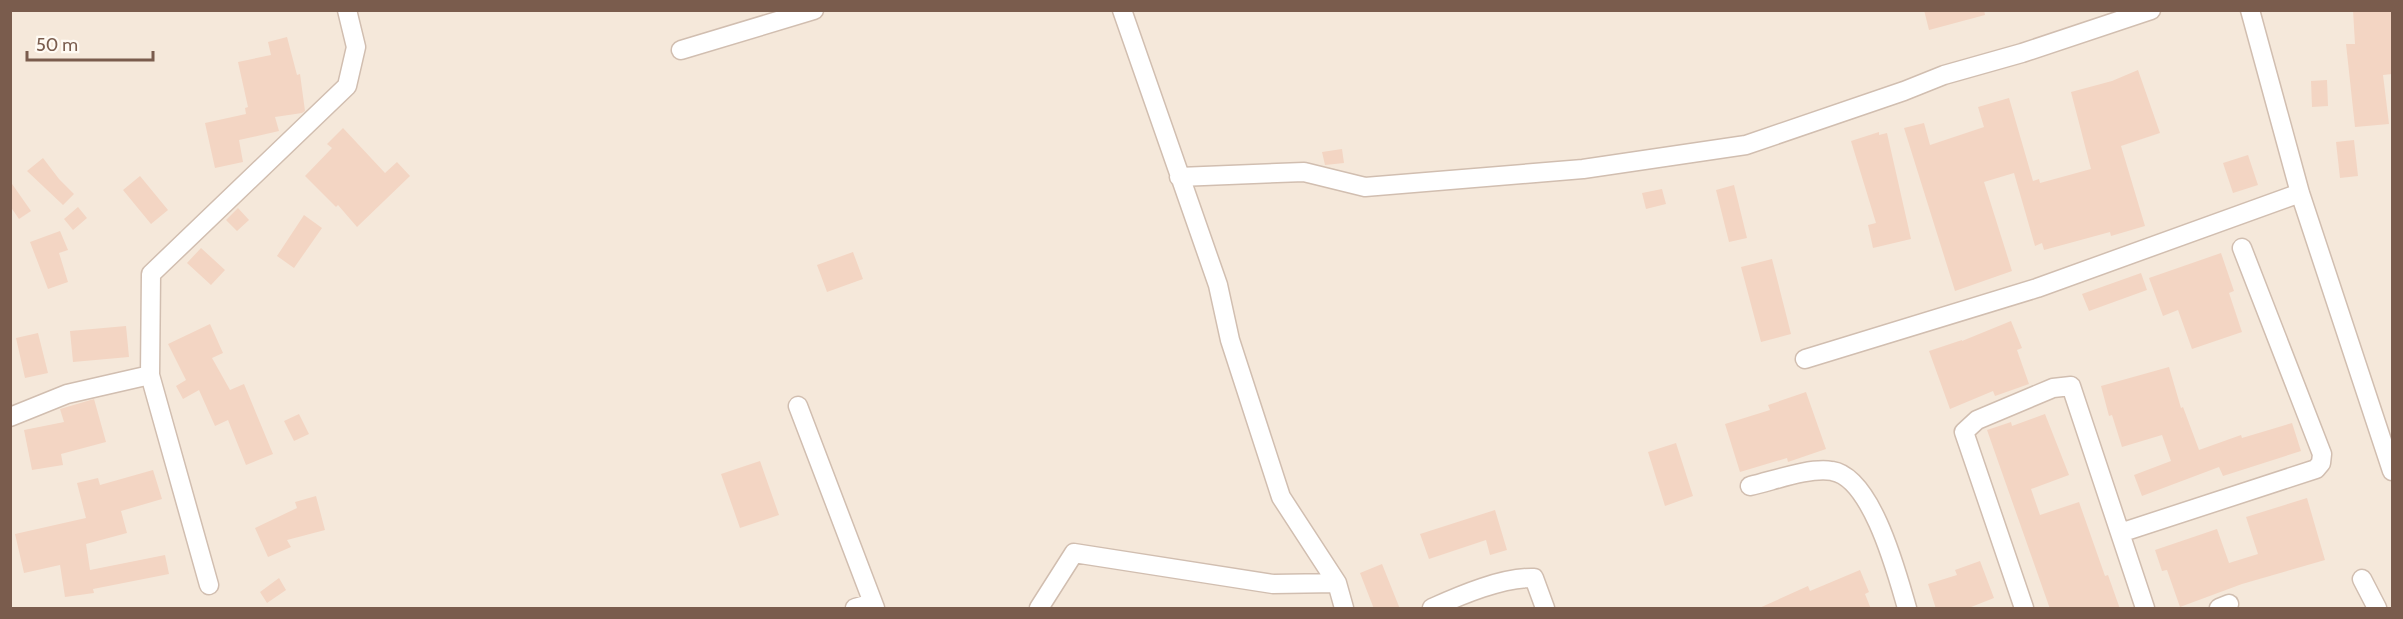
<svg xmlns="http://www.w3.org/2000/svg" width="2403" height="619" font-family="Cabin,sans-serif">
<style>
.residential{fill:#f5e8da}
.building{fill:#f3d5c3}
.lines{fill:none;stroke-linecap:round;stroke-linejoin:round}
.minor-casing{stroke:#d1beb0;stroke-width:21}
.minor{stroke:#fff;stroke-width:18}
</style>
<rect width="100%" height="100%" fill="#fdf6ec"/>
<path class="residential" d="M11,11H2392V608H11Z"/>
<path class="building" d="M1924,10H1984L1985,15L1929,30Z
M2353,10H2392V74L2383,75L2389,124L2355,127L2346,44H2355Z
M287,37L297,75L300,74L305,111L302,113L275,117L279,131L239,140L243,162L215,168L205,123L246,114L245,108L248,107L238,62L271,55L268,42Z
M2138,70L2160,133L2121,146L2145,226L2111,236L2110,232L2044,250L2042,243L2035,246L2014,173L1984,182L2012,271L1955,291L1904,128L1924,123L1930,145L1984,127L1978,107L2009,98L2033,181L2039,179L2040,183L2091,169L2071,92L2112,81Z
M2327,80L2328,106L2312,107L2311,81Z
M343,128L385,173L397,162L410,176L357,227L338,205L336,207L305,176L332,148L327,144Z
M1879,132V135L1887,133L1911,239L1873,248L1868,225L1876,223L1851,141Z
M2354,140L2358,176L2340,178L2336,142Z
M1342,149L1344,163L1325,165L1322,152Z
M2248,155L2258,185L2233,193L2223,163Z
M43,158L59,179L74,194L63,205L27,171Z
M140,176L168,210L151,224L123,190Z
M10,181L31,211L19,219L10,206Z
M1734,185L1747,238L1729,242L1716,190Z
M1662,189L1666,204L1646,209L1642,193Z
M78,207L87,218L73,230L64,219Z
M238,208L249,220L237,231L226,220Z
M304,215L322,228L294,268L277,256Z
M60,231L68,250L59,253L68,282L48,289L30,242Z
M201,248L225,270L211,285L187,263Z
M853,252L863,279L827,292L817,265Z
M2221,253L2234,291L2229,293L2242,332L2192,349L2178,310L2163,316L2149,278Z
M1772,259L1791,334L1761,342L1741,267Z
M2141,273L2147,290L2089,311L2082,294Z
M2011,321L2022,348L2017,350L2029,384L1995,396L1993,391L1950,409L1929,351L1962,340V341Z
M210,324L223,353L212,358L230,390L244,384L273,454L246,465L228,420L215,426L199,390L183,399L176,386L186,380L168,344Z
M126,326L129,357L73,362L70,331Z
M38,333L48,373L25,378L16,338Z
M2169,367L2181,408L2183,407L2199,450L2241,435L2242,438L2292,423L2301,451L2223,476L2219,467L2142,496L2134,475L2171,461L2162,435L2122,447L2112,415L2109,416L2101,386Z
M1806,392L1826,449L1788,462L1787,458L1740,472L1725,424L1770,410L1768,405Z
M94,399L106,442L61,454L63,465L32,470L24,430L64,422L60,409Z
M299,414L309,434L294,441L284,421Z
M2045,414L2069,475L2031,489L2040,515L2079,502L2105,576L2108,575L2120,609H2050L1987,430L2011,422L2012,426Z
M1676,443L1693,496L1665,506L1648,452Z
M760,461L779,515L740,528L721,474Z
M153,470L162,499L121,511L127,533L86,544L90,570L165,555L169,574L93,589L94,593L65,597L60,565L24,573L15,534L86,518L77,483L98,478L100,485Z
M316,496L325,530L287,540L291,547L268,557L255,528L297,508L295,502Z
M2307,498L2325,560L2242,584L2180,607L2167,570L2162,571L2155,550L2217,529L2229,563L2258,554L2246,517Z
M1495,510L1507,550L1490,555L1486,540L1429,559L1420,534Z
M1980,561L1994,598L1966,609H1936L1928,584L1957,575L1955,570Z
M1382,564L1400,609H1374L1360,573Z
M1860,570L1869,592L1865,594L1871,609H1757L1808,586L1810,591Z
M279,578L286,590L267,603L260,592Z"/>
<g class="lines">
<defs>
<path id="minor" d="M1122,10L1218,285L1230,340L1281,497L1337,583L1344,608
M2250,10L2300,193L2392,471
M681,50L814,10
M1179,177L1304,172L1365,187L1583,169L1746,145L1904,91L1944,75L2022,53L2151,10
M1805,359L2037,288L2300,193
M798,406L875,608
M10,417L67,394L150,375
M1750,486C1773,481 1809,467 1832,471C1872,477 1897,574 1907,608
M2120,533L2316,469L2321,463L2322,454L2242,248
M2362,579L2377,608
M209,585L150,375L151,274L347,86L356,47L347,10
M855,608L873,603
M1039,608L1074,553L1273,584L1337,583
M1432,608C1461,595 1503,577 1534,578L1545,608
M2024,608L1964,432L1977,420L2053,388L2071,386L2145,608
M2219,608L2229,604"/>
</defs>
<use href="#minor" class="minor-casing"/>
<use href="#minor" class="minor"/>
</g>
<rect width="2403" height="619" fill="none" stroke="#7a5c4d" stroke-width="24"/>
<path d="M27 51v9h126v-9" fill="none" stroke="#7a5c4d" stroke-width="3"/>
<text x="36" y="51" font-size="18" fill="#7a5c4d" stroke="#fffaf3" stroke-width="4.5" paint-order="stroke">50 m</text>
</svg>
